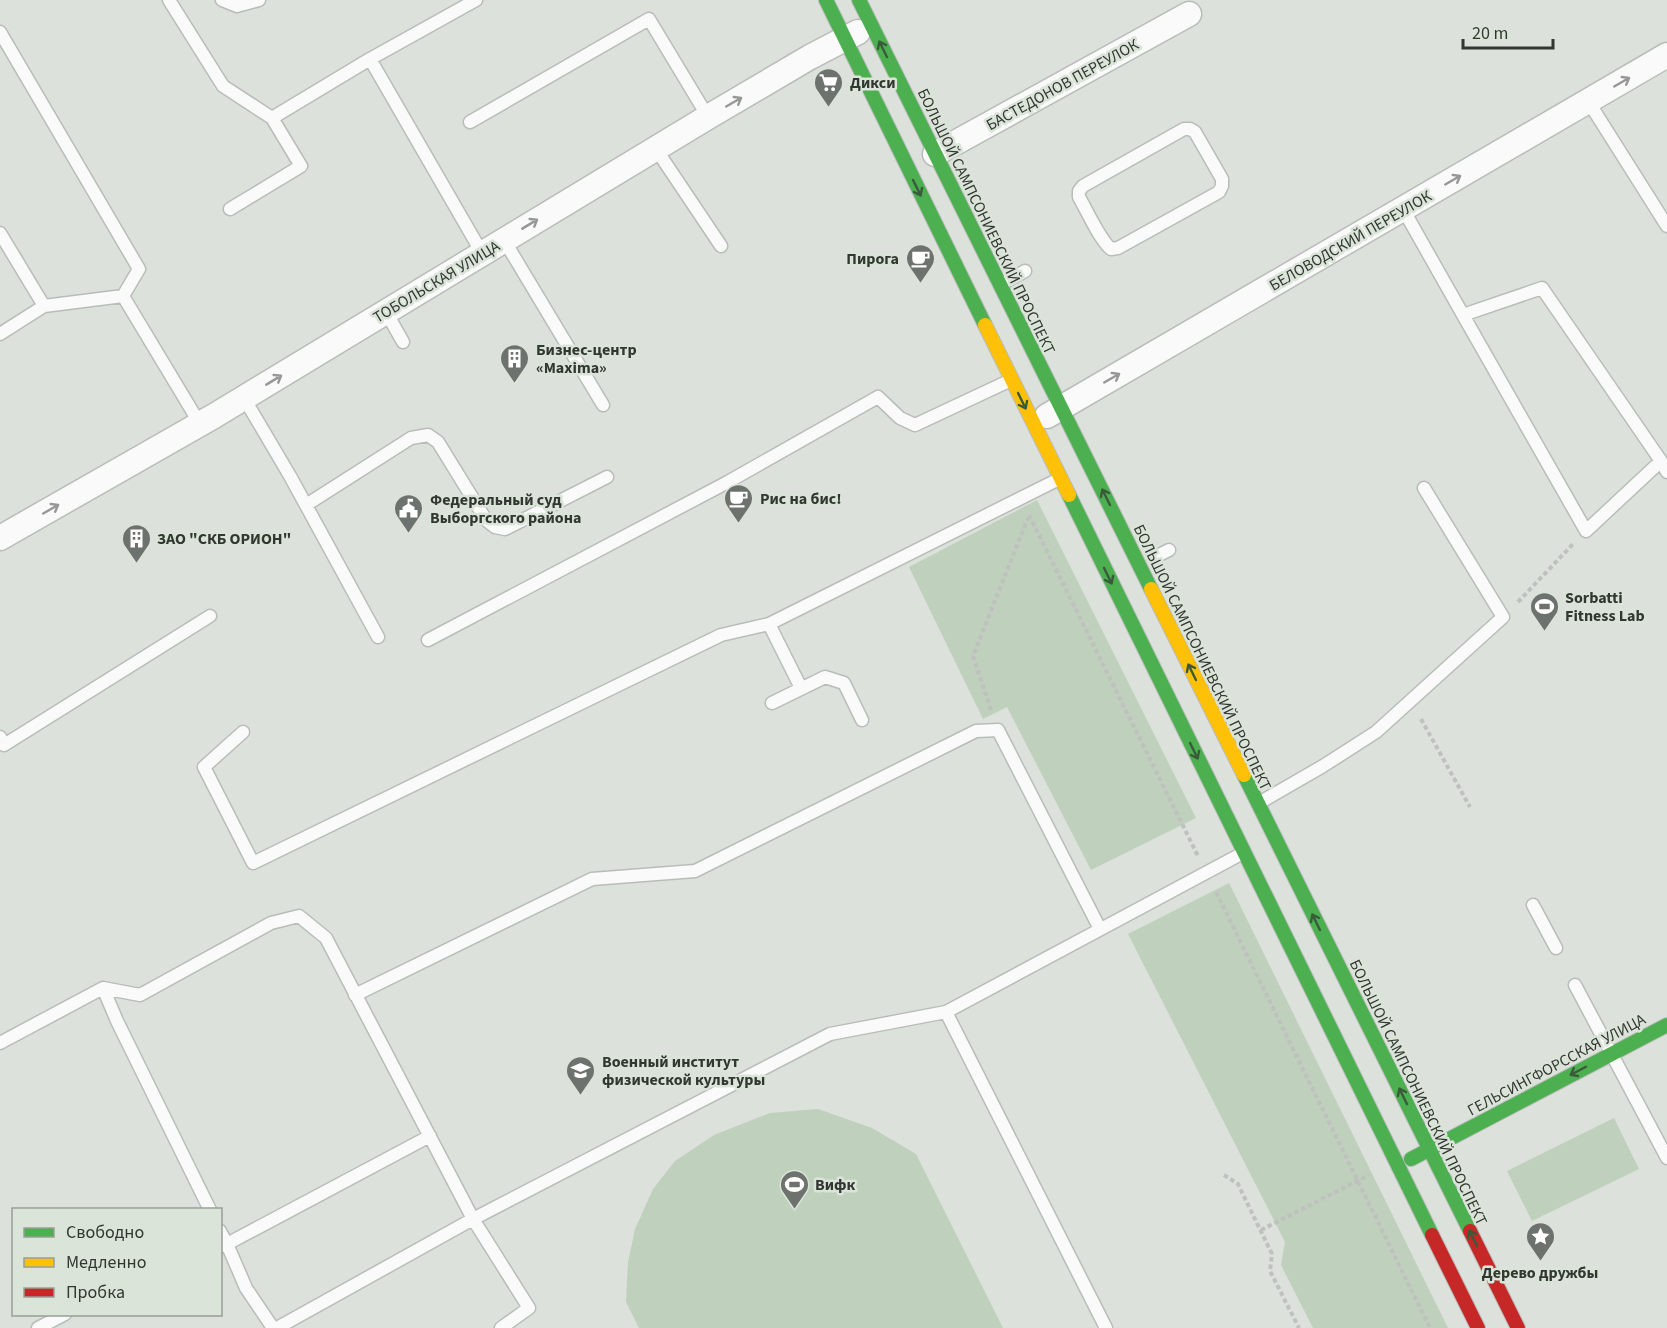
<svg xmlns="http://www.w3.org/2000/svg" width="1667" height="1328" font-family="'Source Sans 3',sans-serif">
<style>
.green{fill:#bfd0bc}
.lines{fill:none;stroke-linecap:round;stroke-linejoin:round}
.lane-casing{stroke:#b9bdb9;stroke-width:15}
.street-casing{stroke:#b9bdb9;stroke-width:27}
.fast-casing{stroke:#b9bdb9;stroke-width:16}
.slow-casing{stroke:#b9bdb9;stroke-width:16}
.jam-casing{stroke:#b9bdb9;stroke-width:16}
.path{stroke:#bfc1bf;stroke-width:4;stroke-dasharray:4.5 3;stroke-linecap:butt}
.lane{stroke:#fafafa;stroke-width:12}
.street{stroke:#fafafa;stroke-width:24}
.fast{stroke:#4caf50;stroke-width:14}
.slow{stroke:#ffc107;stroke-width:14}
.jam{stroke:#c62828;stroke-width:14}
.oneway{stroke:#3a5b3b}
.oneway2{stroke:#969896}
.labels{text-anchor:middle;stroke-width:5;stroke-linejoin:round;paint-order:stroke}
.poi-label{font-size:16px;font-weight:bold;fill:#333732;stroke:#dbe4d9;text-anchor:start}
.street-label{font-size:16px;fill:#333732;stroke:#dbe4d9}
</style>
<rect width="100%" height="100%" fill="#dce1dc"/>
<path class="green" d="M1037,500L1196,818L1091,870L1007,707L983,719L909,567Z
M1229,883L1448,1328H1313L1281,1265L1285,1242L1128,934Z
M818,1109L872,1128L916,1154L1003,1328H639L626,1302L628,1262L635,1229L653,1189L675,1161L714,1135L770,1113Z
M1614,1118L1639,1169L1532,1221L1507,1171Z"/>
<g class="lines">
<defs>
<path id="lane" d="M169,0L223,86L272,118L370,59L476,0
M222,0L237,6L259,0
M0,32L139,269L123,296
M370,59L482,253
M1588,101L1667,226
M470,122L649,19L708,117
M1184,129H1190L1195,132L1222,179V186L1219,192L1118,248L1111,249C1100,240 1087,211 1079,197V191L1083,186Z
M656,149L721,246
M230,209L301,166L272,118
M1403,209L1463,315L1542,288L1661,461L1667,472
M0,233L44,306L0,334
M504,240L603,405
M1000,285L1025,271
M44,306L123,296L200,424
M386,312L403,342
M1463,315L1586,531L1661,461
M244,398L290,476L378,637
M306,505L411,438L428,435L438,442L486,520L495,527L505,529L607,477
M1159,555L1169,550
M769,624L801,688
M428,640L726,483L878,397L900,418L915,425L1011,380
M772,703L825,677L844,683L862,720
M243,732L204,767L253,863L721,635L769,624L1059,479
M0,737L4,745L210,616
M1259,803L1323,766L1376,732L1503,617L1424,488
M1533,905L1556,948
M1575,985L1667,1158
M103,988L117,1021L210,1210
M355,995L592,879L695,871L976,731L998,730L1100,929
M0,1043L103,988L140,995L271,923L299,916L326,938L473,1219L830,1034L946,1012
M220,1231L227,1244L222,1246
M38,1328L65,1314
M273,1328L246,1288L227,1244L430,1136
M277,1328L473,1219L529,1308L501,1328
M1106,1328L946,1012L1241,854"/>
<path id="street" d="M935,154L1189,14
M1047,416L1667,55
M0,538L214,416L708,117L810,57L858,32"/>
<path id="fast" d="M826,0L985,325
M859,0L1151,589
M1069,495L1432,1235
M1244,775L1470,1231
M1411,1159L1667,1025"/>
<path id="slow" d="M985,325L1069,495
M1151,589L1244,775"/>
<path id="jam" d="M1470,1231L1518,1328
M1432,1235L1478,1328"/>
</defs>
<use href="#lane" class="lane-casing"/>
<use href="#street" class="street-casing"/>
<use href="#fast" class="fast-casing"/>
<use href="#slow" class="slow-casing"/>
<use href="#jam" class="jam-casing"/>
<path class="path" d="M1029,515L1198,856
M1518,602L1573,544
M991,710L973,656L1028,518
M1421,719L1470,807
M1216,892L1430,1328
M1224,1175L1238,1184L1272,1254L1270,1271L1299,1328
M1261,1230L1369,1175"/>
<use href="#lane" class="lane"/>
<use href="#street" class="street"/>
<use href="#fast" class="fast"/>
<use href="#slow" class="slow"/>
<use href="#jam" class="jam"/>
</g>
<defs><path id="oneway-shaft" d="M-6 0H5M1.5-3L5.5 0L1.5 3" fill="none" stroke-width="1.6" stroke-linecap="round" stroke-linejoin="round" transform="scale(1.5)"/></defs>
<g class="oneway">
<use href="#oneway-shaft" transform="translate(883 49) rotate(-116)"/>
<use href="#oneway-shaft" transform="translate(917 188) rotate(64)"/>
<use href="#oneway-shaft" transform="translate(1022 401) rotate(64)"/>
<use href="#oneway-shaft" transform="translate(1106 497) rotate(-116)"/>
<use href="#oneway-shaft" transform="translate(1108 576) rotate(64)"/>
<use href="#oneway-shaft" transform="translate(1192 672) rotate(-116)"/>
<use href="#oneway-shaft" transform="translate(1194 751) rotate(64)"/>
<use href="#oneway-shaft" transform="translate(1316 922) rotate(-116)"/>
<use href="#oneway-shaft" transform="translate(1578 1071) rotate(152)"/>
<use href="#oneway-shaft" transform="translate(1403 1096) rotate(-116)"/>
<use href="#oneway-shaft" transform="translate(1473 1238) rotate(-116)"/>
</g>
<g class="oneway2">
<use href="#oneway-shaft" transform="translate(1622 82) rotate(-30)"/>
<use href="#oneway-shaft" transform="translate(734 102) rotate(-30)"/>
<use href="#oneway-shaft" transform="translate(1453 180) rotate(-30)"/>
<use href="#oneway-shaft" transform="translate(530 224) rotate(-31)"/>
<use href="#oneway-shaft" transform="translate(1112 378) rotate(-30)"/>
<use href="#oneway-shaft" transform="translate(274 380) rotate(-31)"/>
<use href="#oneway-shaft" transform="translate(51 509) rotate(-30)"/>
</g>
<defs>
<symbol id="supermarket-pin" viewBox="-11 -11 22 30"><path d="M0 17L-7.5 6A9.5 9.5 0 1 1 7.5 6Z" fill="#6e726e" stroke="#dbe4d9"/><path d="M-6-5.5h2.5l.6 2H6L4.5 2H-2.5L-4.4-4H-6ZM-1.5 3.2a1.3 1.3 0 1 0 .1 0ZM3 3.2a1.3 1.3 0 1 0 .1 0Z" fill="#fff"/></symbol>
<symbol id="cafe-pin" viewBox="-11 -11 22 30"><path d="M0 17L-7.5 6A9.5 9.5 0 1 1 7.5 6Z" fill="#6e726e" stroke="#dbe4d9"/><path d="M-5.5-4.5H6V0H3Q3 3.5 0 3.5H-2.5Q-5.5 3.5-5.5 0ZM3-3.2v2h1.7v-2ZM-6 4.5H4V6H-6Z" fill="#fff"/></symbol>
<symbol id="building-pin" viewBox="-11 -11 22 30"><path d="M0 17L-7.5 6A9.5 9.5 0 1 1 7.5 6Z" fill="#6e726e" stroke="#dbe4d9"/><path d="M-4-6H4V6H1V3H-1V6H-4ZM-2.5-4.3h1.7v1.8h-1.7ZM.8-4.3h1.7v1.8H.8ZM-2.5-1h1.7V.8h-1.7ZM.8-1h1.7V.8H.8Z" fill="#fff"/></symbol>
<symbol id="civic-pin" viewBox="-11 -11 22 30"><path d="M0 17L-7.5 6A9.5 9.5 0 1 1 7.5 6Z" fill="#6e726e" stroke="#dbe4d9"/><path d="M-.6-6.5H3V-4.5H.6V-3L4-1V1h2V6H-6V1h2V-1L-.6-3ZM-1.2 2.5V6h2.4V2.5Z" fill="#fff"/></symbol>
<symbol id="stadium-pin" viewBox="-11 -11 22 30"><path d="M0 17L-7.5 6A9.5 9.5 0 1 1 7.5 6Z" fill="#6e726e" stroke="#dbe4d9"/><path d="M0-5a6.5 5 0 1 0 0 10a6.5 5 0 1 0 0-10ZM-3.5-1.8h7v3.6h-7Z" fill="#fff"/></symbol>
<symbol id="university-pin" viewBox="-11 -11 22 30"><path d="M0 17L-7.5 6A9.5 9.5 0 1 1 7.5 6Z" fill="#6e726e" stroke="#dbe4d9"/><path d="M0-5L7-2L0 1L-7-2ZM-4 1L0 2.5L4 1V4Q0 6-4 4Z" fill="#fff"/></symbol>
<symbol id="sight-pin" viewBox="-11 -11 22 30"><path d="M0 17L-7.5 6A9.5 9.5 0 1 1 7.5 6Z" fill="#6e726e" stroke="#dbe4d9"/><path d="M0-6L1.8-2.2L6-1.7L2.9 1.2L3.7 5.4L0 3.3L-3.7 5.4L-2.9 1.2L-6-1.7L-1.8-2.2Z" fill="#fff"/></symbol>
</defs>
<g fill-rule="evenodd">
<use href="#supermarket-pin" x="812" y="66" width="33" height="45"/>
<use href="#cafe-pin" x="904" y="242" width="33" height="45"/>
<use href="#building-pin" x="498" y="342" width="33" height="45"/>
<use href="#cafe-pin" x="722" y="482" width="33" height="45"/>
<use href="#civic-pin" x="392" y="492" width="33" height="45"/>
<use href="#building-pin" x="120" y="522" width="33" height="45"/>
<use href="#stadium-pin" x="1528" y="590" width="33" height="45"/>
<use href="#university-pin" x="564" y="1054" width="33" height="45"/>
<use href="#stadium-pin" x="778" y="1168" width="33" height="45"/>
<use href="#sight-pin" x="1524" y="1220" width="33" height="45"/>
</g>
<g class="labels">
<g class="poi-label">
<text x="850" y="88">Дикси</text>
<text x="899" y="264" text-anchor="end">Пирога</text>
<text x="536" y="355">Бизнес-центр<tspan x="536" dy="18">«Maxima»</tspan></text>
<text x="760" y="504">Рис на бис!</text>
<text x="430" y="505">Федеральный суд<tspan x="430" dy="18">Выборгского района</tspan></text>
<text x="157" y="544">ЗАО "СКБ ОРИОН"</text>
<text x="1565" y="603">Sorbatti<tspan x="1565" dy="18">Fitness Lab</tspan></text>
<text x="602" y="1067">Военный институт<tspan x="602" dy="18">физической культуры</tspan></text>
<text x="815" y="1190">Вифк</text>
<text x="1540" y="1278" text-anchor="middle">Дерево дружбы</text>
</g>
<g class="street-label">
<text transform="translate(1062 84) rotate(-29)" y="6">БАСТЕДОНОВ ПЕРЕУЛОК</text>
<text transform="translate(987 221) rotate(64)" y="6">БОЛЬШОЙ САМПСОНИЕВСКИЙ ПРОСПЕКТ</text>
<text transform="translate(1350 240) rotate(-30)" y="6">БЕЛОВОДСКИЙ ПЕРЕУЛОК</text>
<text transform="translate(436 281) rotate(-31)" y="6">ТОБОЛЬСКАЯ УЛИЦА</text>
<text transform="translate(1203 657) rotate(64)" y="6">БОЛЬШОЙ САМПСОНИЕВСКИЙ ПРОСПЕКТ</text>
<text transform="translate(1556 1064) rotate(-28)" y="6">ГЕЛЬСИНГФОРССКАЯ УЛИЦА</text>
<text transform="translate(1419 1092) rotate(64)" y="6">БОЛЬШОЙ САМПСОНИЕВСКИЙ ПРОСПЕКТ</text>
</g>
</g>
<rect x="12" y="1208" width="210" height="108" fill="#dbe4d9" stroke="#989f96" stroke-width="1.5"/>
<rect x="24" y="1228" width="30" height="9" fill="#4caf50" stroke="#989f96" stroke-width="1.5"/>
<text x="66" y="1238" font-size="18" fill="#333732">Свободно</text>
<rect x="24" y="1258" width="30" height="9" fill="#ffc107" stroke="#989f96" stroke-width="1.5"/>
<text x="66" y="1268" font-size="18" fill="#333732">Медленно</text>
<rect x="24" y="1288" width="30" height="9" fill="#c62828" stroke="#989f96" stroke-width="1.5"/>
<text x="66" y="1298" font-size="18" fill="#333732">Пробка</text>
<path d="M1463 39v9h90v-9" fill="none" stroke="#333732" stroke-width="3"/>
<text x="1472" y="39" font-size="18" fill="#333732" stroke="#dbe4d9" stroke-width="4.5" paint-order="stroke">20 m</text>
</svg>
